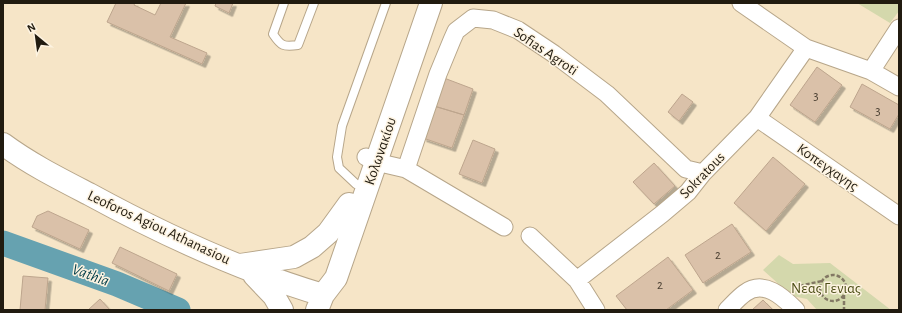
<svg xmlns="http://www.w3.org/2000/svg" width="902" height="313" font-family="'Alegreya Sans',sans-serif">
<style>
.green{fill:#d4d8ac}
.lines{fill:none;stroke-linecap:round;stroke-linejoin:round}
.river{stroke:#66a2b0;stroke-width:25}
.building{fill:#dac1a9;stroke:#bda58d;filter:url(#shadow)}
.service-casing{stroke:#b7a68a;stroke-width:10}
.minor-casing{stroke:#b7a68a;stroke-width:19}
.secondary-casing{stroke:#b7a68a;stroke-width:24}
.path{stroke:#837864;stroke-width:2.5;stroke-dasharray:4 2;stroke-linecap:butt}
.service{stroke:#fff;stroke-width:8}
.minor{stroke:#fff;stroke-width:17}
.secondary{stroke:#fff;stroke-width:22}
.labels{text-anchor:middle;stroke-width:3;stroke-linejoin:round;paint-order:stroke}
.number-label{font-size:13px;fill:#4f4436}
.street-label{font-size:15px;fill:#211b10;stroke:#fdf3e1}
.park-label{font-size:15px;fill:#4d4f17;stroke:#fdf3e1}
.water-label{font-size:16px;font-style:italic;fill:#033e49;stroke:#fdf3e1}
</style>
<defs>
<filter id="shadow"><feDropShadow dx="3.5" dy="3.5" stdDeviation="0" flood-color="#0004"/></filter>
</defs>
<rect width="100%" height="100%" fill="#f6e5c7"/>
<path class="green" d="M857,3H899V11L890,23Z
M779,255L793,264L830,263L891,310H817L807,299L792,296L763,270Z"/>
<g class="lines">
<path class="river" d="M3,243L117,284L178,310"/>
</g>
<path class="building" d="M116,3H135L134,5L155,15L161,3H186L170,37L207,53L202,64L107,22Z
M216,3H233L229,13L215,6Z
M817,67L842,85L815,122L790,105Z
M444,78L473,89L464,115L434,106Z
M862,84L899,105V114L890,129L850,107Z
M682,94L693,102L679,121L668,112Z
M434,106L464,115L452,148L423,138Z
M473,140L495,149L482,183L459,174Z
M773,157L805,184L766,231L734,203Z
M654,163L675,186L654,204L633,182Z
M48,211L89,230L80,249L32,227L37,216Z
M732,224L751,252L703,283L685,255Z
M120,247L177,274L169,291L112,263Z
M668,257L693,290L666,310H627L616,296Z
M23,276L48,278L45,310H20Z
M100,299L110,310H88Z
M763,300L773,310H752Z"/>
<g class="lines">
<defs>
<path id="service" d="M284,3L273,34C281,46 283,47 298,45L314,3
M356,184L339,168L337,157L342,126L386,3"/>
<path id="minor" d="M741,3L806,48L871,71L899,87
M871,71L899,28
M757,118L899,216
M366,157L376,162L406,169L504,227
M406,169L438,74L452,40L456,31L473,18L493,20L518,30L554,54L607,94L686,169L703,173
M530,236L577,280L596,310
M577,280L662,214L688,192L703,173L757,118L806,48
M727,310C733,304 739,297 745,293C764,279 783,297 796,310"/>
<path id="secondary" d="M3,144C30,164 60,179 89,194C164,235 242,271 323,295
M240,265L294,257L312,247L328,233L349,204
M254,275L274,296L282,310
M317,310L323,295L336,278L431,3"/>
</defs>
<use href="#service" class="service-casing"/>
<use href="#minor" class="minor-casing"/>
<use href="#secondary" class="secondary-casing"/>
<path class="path" d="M820 288a13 13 0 1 1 26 0a13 13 0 1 1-26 0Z
M794,287L822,281
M844,295V310"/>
<use href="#service" class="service"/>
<use href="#minor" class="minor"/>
<use href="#secondary" class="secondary"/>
</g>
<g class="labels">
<g class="number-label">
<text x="816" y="100">3</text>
<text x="878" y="115">3</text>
<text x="718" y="259">2</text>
<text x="660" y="289">2</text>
</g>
<g class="street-label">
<text transform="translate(546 51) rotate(34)" y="5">Sofias Agroti</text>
<text transform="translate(380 151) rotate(-71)" y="5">Κολωνακίου</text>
<text transform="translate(828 167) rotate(35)" y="5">Κοπεγχαγης</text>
<text transform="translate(702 175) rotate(-46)" y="5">Sokratous</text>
<text transform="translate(159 227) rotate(25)" y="5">Leoforos Agiou Athanasiou</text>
</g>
<g class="park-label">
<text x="826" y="293">Νεας Γενιας</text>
</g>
<g class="water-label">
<text transform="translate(91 274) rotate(20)" y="6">Vathia</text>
</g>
</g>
<rect width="902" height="313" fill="none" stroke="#211b10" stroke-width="8"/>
<g transform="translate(36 36) rotate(331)" stroke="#fdf3e1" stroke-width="3" paint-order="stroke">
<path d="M0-3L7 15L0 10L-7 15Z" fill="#211b10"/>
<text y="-6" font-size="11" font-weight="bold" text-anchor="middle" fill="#211b10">N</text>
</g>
</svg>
